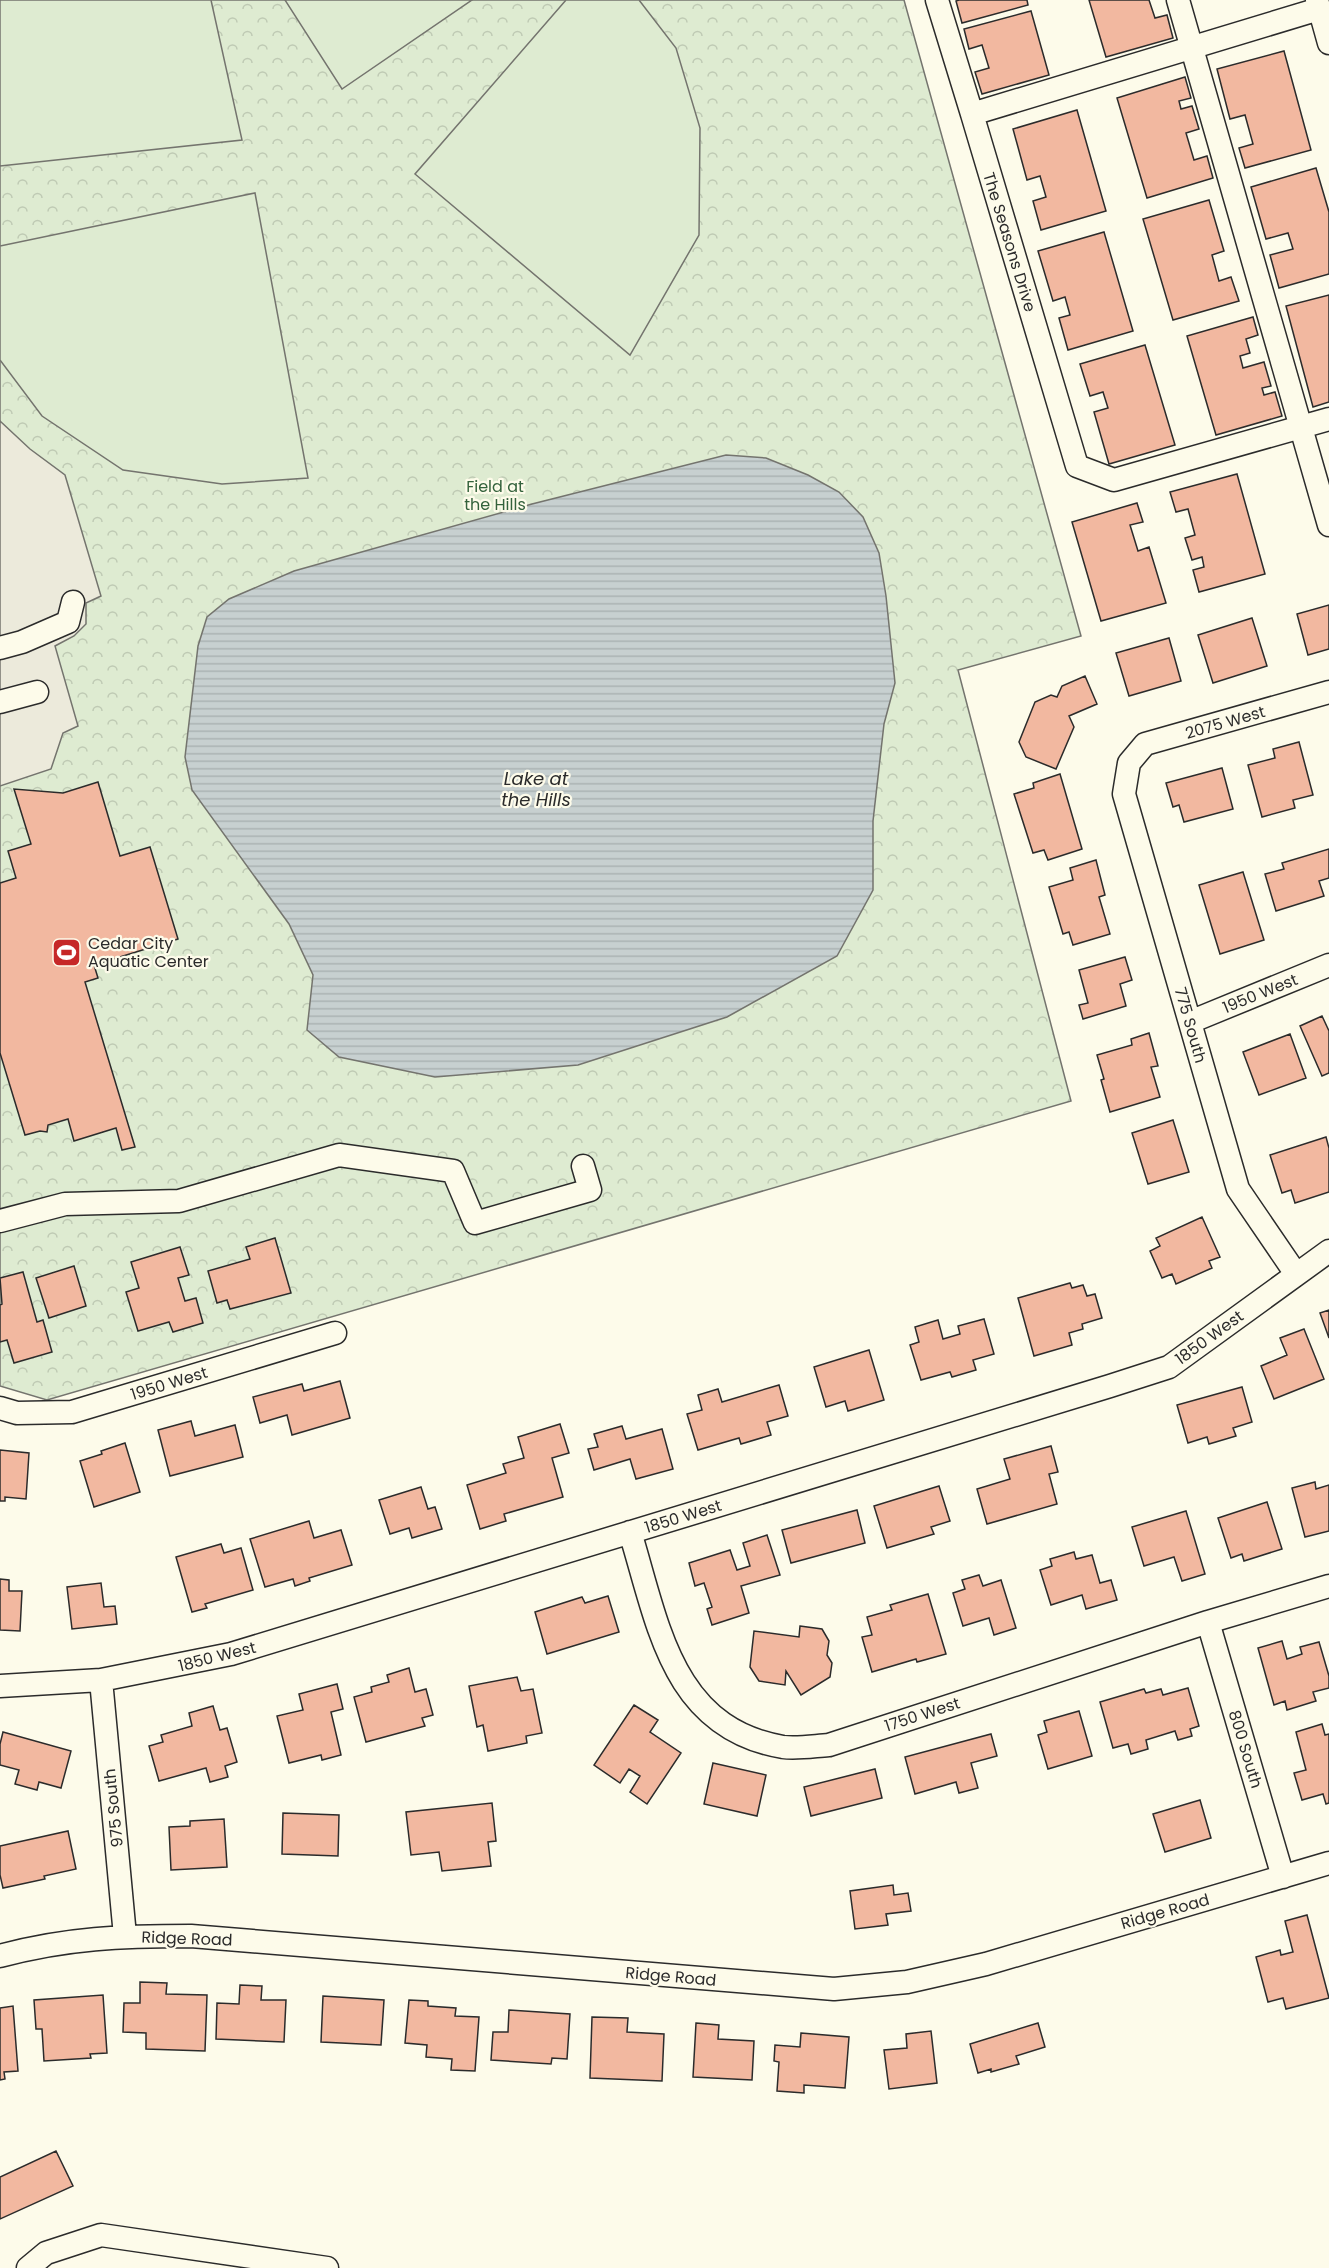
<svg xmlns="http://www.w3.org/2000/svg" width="1329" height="2268" font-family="Poppins,sans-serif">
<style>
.park{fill:url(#park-crowns);stroke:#74746e;stroke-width:1.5}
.pitch{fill:#deebd1;stroke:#74746e;stroke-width:1.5}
.parking{fill:#eceadb;stroke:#74746e;stroke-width:1.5}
.water{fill:url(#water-rules);stroke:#74746e;stroke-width:1.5}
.building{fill:#f2b8a0;stroke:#2b2b2b;stroke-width:1.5}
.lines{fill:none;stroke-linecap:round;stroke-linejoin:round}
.minor-casing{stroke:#2b2b2b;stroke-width:25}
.minor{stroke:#fdfbea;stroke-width:22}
.labels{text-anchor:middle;stroke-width:4.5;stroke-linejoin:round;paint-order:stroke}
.street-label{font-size:16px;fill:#2b2b2b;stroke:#fdfbea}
.park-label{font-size:16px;fill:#34623c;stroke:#fdfbea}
.poi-label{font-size:16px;fill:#2b2b2b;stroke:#fdfbea;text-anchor:start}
.water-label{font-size:18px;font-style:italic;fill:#2b2b2b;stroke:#fdfbea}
</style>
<defs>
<pattern id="park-crowns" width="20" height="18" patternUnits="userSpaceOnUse" patternTransform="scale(1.5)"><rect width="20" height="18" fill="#deebd1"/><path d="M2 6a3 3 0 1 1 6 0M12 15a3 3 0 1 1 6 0" fill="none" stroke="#bfcab4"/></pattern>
<pattern id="water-rules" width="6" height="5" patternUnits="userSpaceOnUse" patternTransform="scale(1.5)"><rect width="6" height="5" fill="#c7d0d0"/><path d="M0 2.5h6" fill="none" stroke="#abb3b3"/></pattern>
</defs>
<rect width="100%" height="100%" fill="#fdfbea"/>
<path class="park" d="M0,0H904L1081,636L958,670L1071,1101L47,1400L0,1386Z"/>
<path class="pitch" d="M0,0H211L242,140L0,166Z
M285,0H472L342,89Z
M566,0H639L676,48L700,128L699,235L630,355L415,174Z
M255,193L308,478L222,484L123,470L42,416L0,360V246Z"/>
<path class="parking" d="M0,421L30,449L65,475L101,596L86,603V624L74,636L55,646L78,726L63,733L51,769L0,786Z"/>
<path class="water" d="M726,455L766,458L808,475L839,492L863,517L879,553L886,596L895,683L884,724L873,821V890L837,956L727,1017L578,1065L435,1077L339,1057L307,1030L313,975L289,924L192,790L185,757L198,646L207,617L229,599L294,571L532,504Z"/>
<path class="building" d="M959,0H1027L1028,5L962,23L956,1Z
M1089,0H1149L1155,18L1167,15L1173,38L1106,57Z
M1031,11L1049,75L982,94L975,72L989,68L982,45L969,49L964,29Z
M1284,51L1311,150L1245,168L1239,148L1253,144L1245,115L1230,119L1217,69Z
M1185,77L1191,98L1179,101L1181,109L1192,106L1199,129L1186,133L1194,160L1207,156L1213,178L1147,198L1117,98Z
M1077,110L1106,211L1041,230L1033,201L1046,197L1040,176L1027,180L1013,129Z
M1316,168L1329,212V274L1279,288L1270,255L1293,249L1288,233L1266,239L1251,187Z
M1209,200L1224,251L1212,255L1219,281L1231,277L1239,301L1173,320L1143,219Z
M1104,232L1133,331L1068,350L1059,318L1070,315L1065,297L1053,301L1038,251Z
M1329,295V402L1313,407L1286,306Z
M1253,317L1258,335L1246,339L1250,353L1240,356L1243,368L1264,362L1271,386L1262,388L1264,395L1275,392L1282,416L1216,435L1187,336Z
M1145,345L1175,445L1109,464L1094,412L1108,408L1103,392L1090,396L1080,364Z
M1237,474L1265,574L1199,592L1193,570L1204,567L1202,557L1192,560L1185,538L1195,535L1188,509L1176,512L1170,492Z
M1137,503L1143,522L1130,525L1138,551L1149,547L1166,603L1101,621L1072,522Z
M1329,605V649L1308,655L1297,614Z
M1252,618L1267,666L1213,683L1198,635Z
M1169,638L1181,681L1129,696L1116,653Z
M1085,676L1097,704L1069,716L1074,727L1056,769L1026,757L1019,742L1035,702L1051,695L1057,697L1062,686Z
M1299,742L1313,795L1293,800L1295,808L1262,817L1248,765L1275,758L1273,749Z
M1222,768L1233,809L1184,822L1179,805L1173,807L1166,783Z
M1060,774L1082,849L1048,860L1044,850L1033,853L1014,794L1034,788L1033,783Z
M98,782L120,856L150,847L178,939L94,965L98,978L85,982L135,1147L122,1150L116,1128L74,1141L68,1119L48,1125L47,1132L40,1131L25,1135L0,1053V883L16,878L8,851L31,844L14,789L63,793Z
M1329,849V878L1319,881L1324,896L1276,911L1265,874L1284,869L1282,863Z
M1096,860L1105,895L1099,897L1110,934L1073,945L1069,932L1063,934L1049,887L1073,880L1070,868Z
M1243,872L1264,940L1220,954L1199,885Z
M1125,957L1132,980L1120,984L1126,1006L1083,1019L1079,1005L1088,1003L1079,970Z
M1322,1016L1329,1031V1073L1322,1076L1300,1026Z
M1149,1033L1158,1066L1151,1067L1160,1097L1110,1112L1101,1080L1104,1079L1097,1055L1132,1045L1131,1039Z
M1290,1034L1306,1078L1259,1095L1243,1052Z
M1173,1120L1189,1172L1148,1184L1132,1133Z
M1326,1137L1329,1148V1192L1295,1203L1291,1190L1282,1193L1270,1155Z
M1202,1217L1220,1257L1209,1261L1212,1268L1176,1284L1172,1274L1162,1278L1150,1251L1160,1246L1156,1238Z
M275,1238L291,1293L230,1309L227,1300L217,1303L208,1271L250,1259L246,1247Z
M180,1247L189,1275L178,1278L185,1301L196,1298L203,1323L173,1332L169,1322L138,1331L126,1292L139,1288L131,1262Z
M74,1266L86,1306L49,1318L36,1278Z
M23,1272L37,1322L43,1320L52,1352L14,1363L7,1340L0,1342V1305L2,1304L0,1278Z
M1070,1283L1072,1288L1083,1285L1087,1296L1095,1294L1102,1318L1082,1324L1083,1329L1069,1333L1072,1345L1034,1356L1018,1298Z
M1329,1310V1338L1320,1313Z
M984,1319L994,1354L973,1360L976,1370L952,1377L950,1372L921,1380L910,1345L919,1342L915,1327L938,1320L943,1339L960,1334L958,1326Z
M1304,1329L1324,1379L1274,1399L1261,1366L1287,1355L1280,1338Z
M869,1350L884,1400L848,1411L845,1401L826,1407L814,1367Z
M340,1381L350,1418L292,1435L287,1415L260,1423L253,1397L302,1384L304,1391Z
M779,1385L788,1416L767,1422L771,1435L741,1444L739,1438L698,1450L687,1414L702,1410L698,1395L718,1389L722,1402Z
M1242,1387L1252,1422L1233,1428L1236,1436L1209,1444L1207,1437L1188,1443L1177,1405Z
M191,1421L195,1436L235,1425L243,1457L170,1476L158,1430Z
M560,1424L569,1453L552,1458L563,1497L504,1514L506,1521L480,1529L467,1485L506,1473L503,1464L524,1458L518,1437Z
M622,1426L626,1439L662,1429L673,1469L636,1479L630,1459L594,1470L588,1449L598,1447L594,1434Z
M125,1443L140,1492L94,1507L80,1461L102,1454L101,1451Z
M1051,1446L1058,1472L1049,1474L1057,1504L987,1524L977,1489L1010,1479L1004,1459Z
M0,1450L29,1453L26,1499L5,1497V1501H0Z
M1315,1482L1316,1489L1329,1485V1531L1305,1537L1292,1488Z
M939,1486L950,1521L931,1527L934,1534L887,1548L874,1506Z
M421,1487L428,1509L435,1507L442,1529L412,1538L409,1528L390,1534L379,1500Z
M1267,1502L1282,1549L1244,1561L1242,1554L1231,1558L1218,1518Z
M857,1510L865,1543L791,1563L782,1530Z
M1186,1511L1205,1574L1182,1581L1174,1557L1144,1566L1132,1527Z
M309,1521L314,1538L341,1530L352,1565L309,1578L310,1581L295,1586L293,1579L265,1587L250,1539Z
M767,1535L780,1575L741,1586L749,1613L712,1625L707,1609L712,1607L704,1583L695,1586L689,1563L730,1550L737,1570L750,1566L743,1543Z
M221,1544L224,1553L241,1548L253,1590L205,1604L207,1608L192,1612L176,1557Z
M1074,1552L1076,1559L1092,1555L1100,1583L1111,1580L1117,1600L1086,1609L1082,1595L1051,1605L1040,1570L1052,1566L1050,1559Z
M979,1575L983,1586L1001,1580L1016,1628L994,1635L989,1618L963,1626L953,1593L965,1589L962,1580Z
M0,1579L9,1580V1591H22L20,1631L0,1630Z
M101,1583L104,1607L115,1606L117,1624L72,1629L67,1587Z
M928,1594L946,1654L917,1662L916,1659L872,1672L862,1637L872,1635L867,1617L892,1610L890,1605Z
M608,1596L619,1632L547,1654L535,1612L582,1597L585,1603Z
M800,1626L822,1629L829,1641L827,1655L832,1663L830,1677L801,1695L786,1671L785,1685L759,1681L750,1667L754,1631L799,1637Z
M1282,1641L1287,1659L1302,1654L1300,1647L1319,1642L1329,1676V1688L1313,1692L1316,1701L1287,1710L1285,1701L1274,1705L1258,1648Z
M409,1668L415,1692L426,1689L433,1715L422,1718L425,1726L366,1742L354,1697L372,1692L371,1687L389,1682L387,1675Z
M517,1677L521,1691L533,1689L542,1733L526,1736L527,1743L488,1751L483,1725L477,1727L469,1686Z
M337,1684L343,1709L331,1712L341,1755L322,1760L321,1755L289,1763L277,1716L303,1710L299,1694Z
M1188,1688L1199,1726L1190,1729L1192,1736L1178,1740L1175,1731L1146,1740L1148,1749L1131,1754L1128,1744L1113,1748L1100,1702L1144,1689L1146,1693L1161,1689L1163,1695Z
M634,1705L658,1720L650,1732L681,1753L647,1804L630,1792L640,1776L629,1769L620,1783L594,1765Z
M213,1706L220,1730L227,1728L237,1762L225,1766L228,1777L210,1782L206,1768L159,1781L149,1746L163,1742L161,1735L192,1726L189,1713Z
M1079,1711L1092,1756L1048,1769L1038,1735L1047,1732L1044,1721Z
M1322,1724L1325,1735L1329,1734V1803L1326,1804L1323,1794L1302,1800L1294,1773L1306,1770L1296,1732Z
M3,1732L71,1751L61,1788L39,1782L37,1790L15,1784L19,1770L0,1765V1744Z
M991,1734L997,1756L971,1763L978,1788L959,1793L956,1782L915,1794L905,1757Z
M713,1763L766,1775L757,1816L704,1804Z
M875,1769L882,1798L811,1816L804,1787Z
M1200,1800L1211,1838L1165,1852L1153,1814Z
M492,1803L496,1841L488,1842L491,1866L442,1871L439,1852L411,1855L406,1812Z
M283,1813L339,1815L338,1856L282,1854Z
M224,1819L227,1867L171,1870L169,1827L190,1826V1821Z
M68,1831L76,1869L44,1876L45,1879L3,1888L0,1875V1846Z
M893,1885L894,1895L908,1893L911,1911L886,1914L888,1925L855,1929L850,1891Z
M1307,1915L1329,1998L1286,2009L1283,1998L1268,2002L1256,1957L1280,1950L1281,1955L1293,1952L1285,1921Z
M140,1982L167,1983L166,1994L207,1995L205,2051L146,2049V2033L123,2032L124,2003H140Z
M240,1985L262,1986L261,2000H286L284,2042L216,2039L217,2003L239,2004Z
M103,1995L107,2053L90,2054L91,2058L44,2061L42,2029H36L34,2000Z
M323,1996L384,2000L381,2045L321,2042Z
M409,2000L428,2001V2006L456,2008L455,2016L479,2017L475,2071L451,2070L452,2059L426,2057L427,2045L405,2043Z
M13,2006L18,2071L4,2072L5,2079L0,2080V2008Z
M509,2010L570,2014L567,2059L552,2058L551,2064L491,2060L493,2032H508Z
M592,2017L628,2018L627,2032L664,2034L662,2081L590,2078Z
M696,2023L719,2025L718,2039L754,2041L752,2080L693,2077Z
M1038,2023L1045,2047L1016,2056L1019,2064L991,2072V2069L978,2073L970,2044Z
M931,2031L937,2083L889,2089L884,2050L907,2048L906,2034Z
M801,2033L849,2037L845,2088L804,2085V2093L777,2091L779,2062L774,2061L775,2045L800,2047Z
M56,2151L73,2186L0,2219V2177Z"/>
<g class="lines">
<defs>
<path id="minor" d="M937,0L972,114
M1178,0L1329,525
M1317,0L1329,43
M1319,9L972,114L1077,466L1114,480L1329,419
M0,648L22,642L68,622L73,602
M0,702L37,692
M1190,1022L1329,965
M0,1221L65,1204L179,1201L339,1155L453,1171L475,1223L590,1190L583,1166
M1296,1274L1238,1189L1124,794L1129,763L1145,744L1329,692
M0,1408L17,1413L72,1412L335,1333
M630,1532C658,1623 671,1728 783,1747C797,1749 814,1746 829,1745L1208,1622L1329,1586
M1208,1622L1283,1877
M101,1680L125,1936
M0,1686L101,1680L231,1654L1110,1386L1169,1367L1329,1251
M0,1956C66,1938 123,1936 191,1936L834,1989L907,1982L986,1964L1329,1863
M28,2268L46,2253L101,2235L327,2268"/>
</defs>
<use href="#minor" class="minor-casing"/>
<use href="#minor" class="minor"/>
</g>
<defs>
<symbol id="stadium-square" viewBox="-11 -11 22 22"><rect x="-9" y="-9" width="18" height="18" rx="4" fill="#c62828" stroke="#fdfbea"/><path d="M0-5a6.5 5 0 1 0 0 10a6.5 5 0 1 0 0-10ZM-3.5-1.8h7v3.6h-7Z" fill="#fff"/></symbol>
</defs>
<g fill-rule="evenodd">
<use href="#stadium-square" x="50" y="936" width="33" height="33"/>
</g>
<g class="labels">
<g class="street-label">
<text transform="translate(1010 242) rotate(73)" y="6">The Seasons Drive</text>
<text transform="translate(1225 722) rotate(-16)" y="6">2075 West</text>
<text transform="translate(1260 993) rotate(-22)" y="6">1950 West</text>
<text transform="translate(1191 1025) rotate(74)" y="6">775 South</text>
<text transform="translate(1209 1337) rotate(-36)" y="6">1850 West</text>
<text transform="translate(169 1383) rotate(-17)" y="6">1950 West</text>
<text transform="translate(683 1516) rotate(-17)" y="6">1850 West</text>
<text transform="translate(217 1656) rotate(-14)" y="6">1850 West</text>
<text transform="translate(922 1714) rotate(-18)" y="6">1750 West</text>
<text transform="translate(1246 1749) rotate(73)" y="6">800 South</text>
<text transform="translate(113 1808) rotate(-96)" y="6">975 South</text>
<text transform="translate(1165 1911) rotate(-16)" y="6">Ridge Road</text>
<text transform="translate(187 1938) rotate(2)" y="6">Ridge Road</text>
<text transform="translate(671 1976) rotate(5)" y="6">Ridge Road</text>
</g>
<g class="park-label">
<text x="495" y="492">Field at<tspan x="495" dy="18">the Hills</tspan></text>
</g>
<g class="poi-label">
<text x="88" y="949">Cedar City<tspan x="88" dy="18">Aquatic Center</tspan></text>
</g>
<g class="water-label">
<text x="536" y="785">Lake at<tspan x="536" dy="21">the Hills</tspan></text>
</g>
</g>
</svg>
